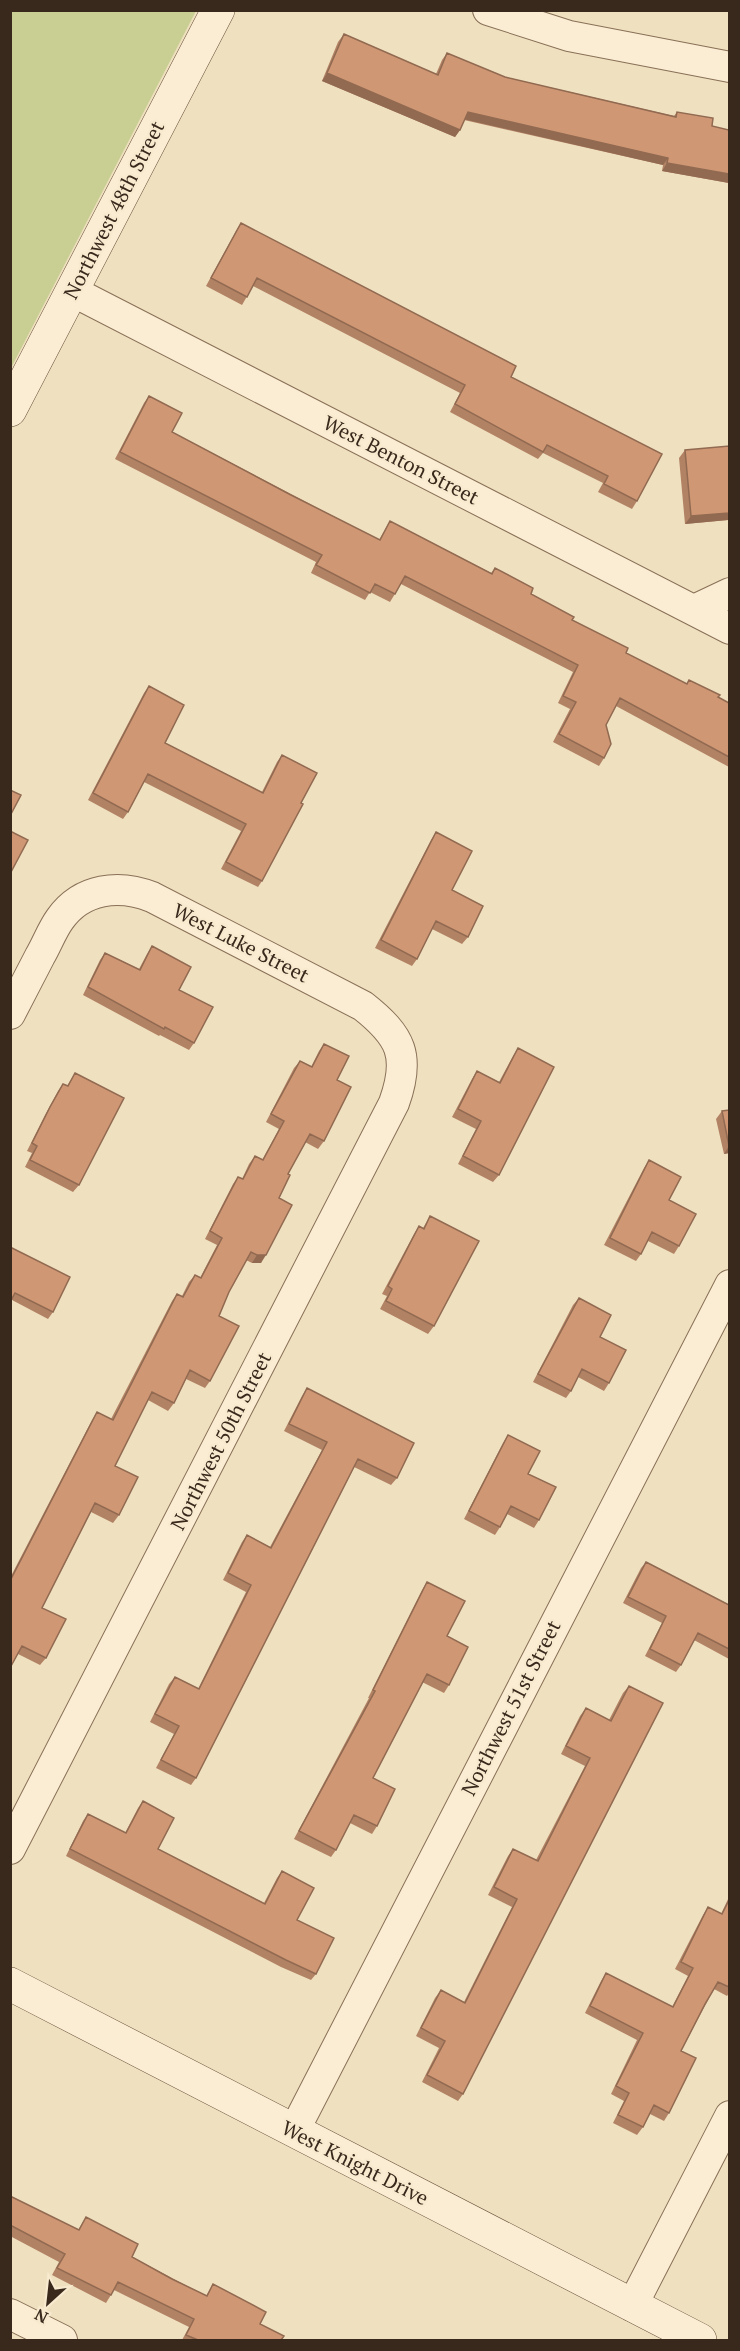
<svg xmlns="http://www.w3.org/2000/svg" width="740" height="2351" font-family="'PT Serif',serif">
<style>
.green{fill:#c9ce93}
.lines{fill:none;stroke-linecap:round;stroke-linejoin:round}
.street-casing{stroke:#897057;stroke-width:32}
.secondary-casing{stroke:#6a513a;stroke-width:34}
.street{stroke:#faedd3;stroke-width:30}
.secondary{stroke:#faedd3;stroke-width:33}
.wall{fill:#b28264}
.shaded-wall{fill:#916a51}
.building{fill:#cf9774;stroke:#916a51;stroke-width:1.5}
.labels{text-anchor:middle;stroke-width:4.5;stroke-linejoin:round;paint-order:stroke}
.street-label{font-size:20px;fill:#38291c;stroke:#f7eacf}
</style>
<rect width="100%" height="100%" fill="#efe0bf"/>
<path class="green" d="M11,10L196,11L11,368L10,11Z"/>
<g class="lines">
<defs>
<path id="street" d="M488,10L569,36L730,67
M72,291L730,629
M694,610L730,593
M10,1014C20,995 30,975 40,956C47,944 52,930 60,919C82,888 119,884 152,897L363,1006C401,1036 411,1056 394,1103L10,1849
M294,2131L730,1285
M632,2306L730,2116
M10,2314L62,2340"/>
<path id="secondary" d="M10,410L218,10
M10,1984L700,2340"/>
</defs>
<use href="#street" class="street-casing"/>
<use href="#secondary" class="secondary-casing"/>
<use href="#street" class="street"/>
<use href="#secondary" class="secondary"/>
</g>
<path class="wall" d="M344,34L436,74L442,60L447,53L505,77L674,116L677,112L712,126L729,130V183L662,171L663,165L464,120L460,130L455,137L322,81L338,42Z
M241,223L511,377L637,501L632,509L598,492L603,483L543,453L538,459L450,412L460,393L253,286L242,305L206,286L236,231Z
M149,396L172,432L379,540L390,521L491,573L495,568L531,594L626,653L686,684L689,680L718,697L729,703V767L616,706L606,725L604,758L599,766L553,742L570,709L558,703L573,672L401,584L390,602L370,592L365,600L311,573L316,562L115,459L144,403Z
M685,450L728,520L685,524L679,458Z
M149,686L165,743L262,792L277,762L282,755L301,803L262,881L258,887L221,869L241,831L144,782L128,812L123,819L88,800L144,693Z
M436,832L452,890L468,937L462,944L432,929L417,959L412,966L375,948L431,840Z
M152,946L179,990L194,1043L189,1050L160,1035L159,1036L83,995L100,960L105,953L139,969L147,954Z
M324,1044L337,1080L324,1141L318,1149L305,1142L288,1174L279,1198L261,1263H252L246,1260L229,1292L219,1316L210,1381L205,1388L186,1379L174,1403L168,1411L148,1400L115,1466L119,1515L113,1523L91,1512L42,1608L46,1658L40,1665L18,1654L10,1668V1578L92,1420L97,1412L111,1419L172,1301L177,1294L182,1296L189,1282L195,1275L200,1278L217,1245L205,1239L233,1184L238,1177L242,1179L249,1164L255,1156L262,1160L279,1129L266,1122L294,1068L300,1061L311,1067L319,1051Z
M518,1048L499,1175L493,1182L458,1164L476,1129L452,1117L472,1079L477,1071L499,1082L513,1056Z
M75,1073L79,1185L73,1192L25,1167L32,1153L27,1151L45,1115L58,1091L63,1084L67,1086Z
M729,1110V1153L724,1154L716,1119L722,1111Z
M649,1160L669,1200L679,1246L674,1254L648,1241L641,1254L636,1261L604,1245L644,1168Z
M430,1216L434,1326L428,1334L380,1309L387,1296L382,1294L414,1234L419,1226L423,1228Z
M10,1247L53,1312L48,1319L12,1300Z
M579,1298L600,1337L609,1383L604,1391L578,1377L571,1391L566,1398L533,1382L573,1305Z
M307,1388L397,1478L391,1485L354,1467L196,1778L191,1785L156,1768L174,1734L150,1722L169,1684L175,1677L198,1689L246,1592L223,1580L242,1542L247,1535L270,1547L322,1450L284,1431L302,1396Z
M508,1435L528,1474L539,1520L534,1528L507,1514L500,1527L495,1535L464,1519L503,1443Z
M646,1562L729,1605V1659L694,1640L681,1665L676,1672L645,1656L662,1623L623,1603L641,1568Z
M427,1582L447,1636L449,1685L444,1693L422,1682L373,1778L377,1826L372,1834L350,1823L336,1850L331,1857L294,1839L369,1698H368L422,1590Z
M629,1686L463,2094L458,2101L422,2082L439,2048L416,2036L435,1998L441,1990L464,2002L512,1907L488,1895L508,1856L513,1849L536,1860L585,1766L561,1754L580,1716L586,1708L609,1720L623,1693Z
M143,1801L158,1849L264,1903L277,1878L282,1871L297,1920L316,1974L311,1980L281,1967L66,1856L83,1821L88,1814L125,1833L138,1808Z
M729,1897V1993L727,1996L714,1989L681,2051L669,2113L664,2121L650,2114L643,2127L637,2135L613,2123L624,2101L611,2094L637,2040L585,2013L601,1981L606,1973L672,2007L688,1976L675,1969L703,1915L708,1907L721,1914Z
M10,2196L78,2230L86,2217L132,2257L206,2296L213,2284L260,2324L281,2340H182L189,2327L114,2290L106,2303L52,2275L59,2262L10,2236Z"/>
<path class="shaded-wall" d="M327,73L460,130L455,137L322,81Z
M468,112L668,158L663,165L463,119Z
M667,163L729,174V183L662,171Z
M729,513V517L728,520L685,524L691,516Z
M729,1146V1153L724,1154Z
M257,1255H266L261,1263H252Z"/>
<path class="building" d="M344,34L438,75L447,53L505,77L676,117L677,112L713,118L712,126L729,130V174L667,163L668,158L468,112L460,130L327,73Z
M241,223L516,366L511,377L662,454L637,501L604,484L608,476L547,445L543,452L455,404L465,385L257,278L247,297L211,278Z
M149,396L182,413L172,432L291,495L380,540L390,521L492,574L495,568L533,588L531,594L574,617L572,620L628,648L626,653L687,684L689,680L720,695L718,697L729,703V757L620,698L606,725L611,744L604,758L559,734L576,702L563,696L578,665L405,576L395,594L375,584L370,593L316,565L322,555L120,452Z
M729,446V513L691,516L685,450Z
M149,686L184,705L165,743L263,793L282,755L317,773L301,803L303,804L262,881L226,862L246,824L148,774L128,812L93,793Z
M10,790L21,795L10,816Z
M10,831L28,840L10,874Z
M436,832L472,851L452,890L483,906L468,937L436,921L417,959L381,940Z
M152,946L191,967L179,990L213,1007L194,1043L165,1027L164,1029L88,987L105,953L140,970Z
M324,1044L349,1056L337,1080L351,1087L324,1141L310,1134L288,1174L290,1175L279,1198L292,1205L266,1255H257L251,1252L229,1292L219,1316L239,1326L210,1381L190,1370L174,1403L152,1392L115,1466L138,1477L119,1515L95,1503L42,1608L66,1619L46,1658L22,1646L10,1668V1581L97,1412L113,1420L177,1294L183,1297L195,1275L201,1278L222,1238L210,1231L238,1177L243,1179L255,1156L263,1160L284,1121L271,1114L300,1061L312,1067Z
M518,1048L554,1067L499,1175L463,1156L481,1121L458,1109L477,1071L500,1083Z
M75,1073L124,1098L79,1185L30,1160L37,1146L32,1143L50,1107L63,1084L68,1086Z
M729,1110V1146L722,1111Z
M649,1160L681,1177L669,1200L696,1214L679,1246L652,1232L641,1254L610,1238Z
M430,1216L479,1241L434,1326L386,1301L392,1289L388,1286L419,1226L424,1229Z
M10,1247L70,1277L53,1312L15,1293L10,1302Z
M579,1298L611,1315L600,1337L626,1350L609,1383L582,1369L571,1391L538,1374Z
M307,1388L414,1443L397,1478L358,1459L196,1778L161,1760L179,1726L155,1714L175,1677L199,1689L251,1585L228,1573L247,1535L271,1548L327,1442L289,1424Z
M508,1435L540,1451L528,1474L556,1487L539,1520L511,1506L500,1527L469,1511Z
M646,1562L729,1605V1649L698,1633L681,1665L650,1649L666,1616L628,1597Z
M427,1582L465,1601L447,1636L468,1647L449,1685L427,1674L373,1778L395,1789L377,1826L354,1815L336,1850L299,1831L375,1691L373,1690Z
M629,1686L663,1703L463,2094L427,2075L445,2041L421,2028L441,1990L465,2003L517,1899L494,1887L513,1849L538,1861L590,1758L566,1746L586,1708L611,1721Z
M143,1801L174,1818L158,1849L265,1904L282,1871L314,1888L297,1920L334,1938L316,1974L286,1960L70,1849L88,1814L126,1833Z
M729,1900V1987L718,1982L705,2004L681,2051L696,2058L669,2113L654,2105L643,2127L618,2115L629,2093L616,2086L643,2033L590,2006L606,1973L673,2007L693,1968L681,1962L708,1907L722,1914Z
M10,2196L79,2230L86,2217L138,2244L132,2257L172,2279L207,2296L213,2284L266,2312L260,2324L284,2336L281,2340H198L186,2335L194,2319L118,2282L111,2295L57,2268L65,2254L10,2225Z"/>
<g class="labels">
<g class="street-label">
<text transform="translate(114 210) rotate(-63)" y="7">Northwest 48th Street</text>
<text transform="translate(401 460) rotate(27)" y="7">West Benton Street</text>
<text transform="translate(241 943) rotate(27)" y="7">West Luke Street</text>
<text transform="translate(221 1441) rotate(-63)" y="7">Northwest 50th Street</text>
<text transform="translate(511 1708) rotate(-63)" y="7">Northwest 51st Street</text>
<text transform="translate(355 2163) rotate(27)" y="7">West Knight Drive</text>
</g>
</g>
<rect width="740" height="2351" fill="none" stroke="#38291c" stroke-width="24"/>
<g transform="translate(48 2303) rotate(207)" stroke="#f7eacf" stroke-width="4.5" paint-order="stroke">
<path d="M0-4.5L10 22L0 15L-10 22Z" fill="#38291c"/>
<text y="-9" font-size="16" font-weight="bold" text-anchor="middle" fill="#38291c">N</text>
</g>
</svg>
